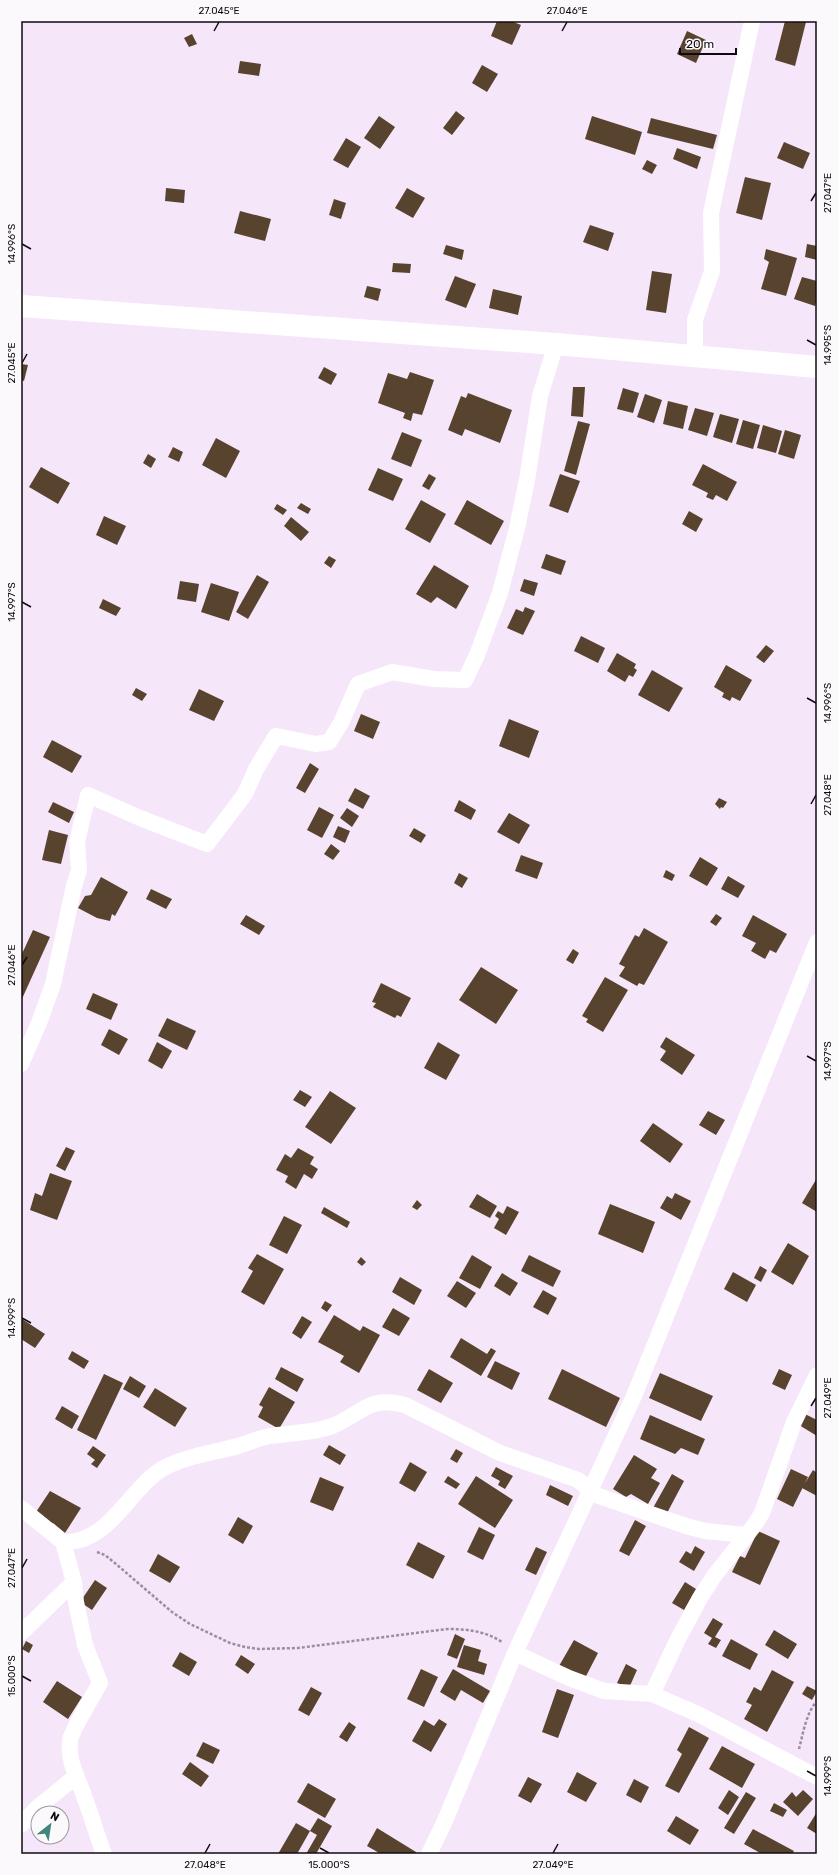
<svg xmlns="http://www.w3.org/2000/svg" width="838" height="1875" font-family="Rubik,sans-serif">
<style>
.building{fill:#58432e}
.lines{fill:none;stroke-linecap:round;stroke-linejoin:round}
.path{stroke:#9b8f9d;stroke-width:2.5;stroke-dasharray:3 2;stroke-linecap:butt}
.street{stroke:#fff;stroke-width:16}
.secondary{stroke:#fff;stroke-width:22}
.ticks{fill:none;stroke:#0f0a10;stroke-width:1.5}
.neatline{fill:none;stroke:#0f0a10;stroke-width:1.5}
.ticks-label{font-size:10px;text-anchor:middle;fill:#0f0a10}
</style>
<rect width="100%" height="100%" fill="#f6e6fa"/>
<path class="building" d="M497,21H511L521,25L512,45L491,36Z
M785,21L806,22L795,66L775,60Z
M687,31L706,40L696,63L677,54Z
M192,34L197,44L189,47L184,38Z
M240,61L261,64L259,76L238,73Z
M482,65L498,74L487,92L472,83Z
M456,111L465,118L452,135L443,128Z
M379,116L395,127L380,149L364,138Z
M592,116L642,132L635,155L585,139Z
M651,118L717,135L713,149L647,133Z
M346,138L361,147L348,168L333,160Z
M784,142L810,153L803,169L777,158Z
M677,148L701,157L697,169L673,159Z
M647,160L657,165L652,174L642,169Z
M745,177L771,183L762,220L736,213Z
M166,188L185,190L184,203L165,201Z
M407,188L425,198L413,218L395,208Z
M334,199L346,203L341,219L329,215Z
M240,211L271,219L265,241L234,233Z
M590,225L614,233L608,251L583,242Z
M807,244L817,246V260L805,257Z
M446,245L464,250L462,260L443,254Z
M766,249L797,258L786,296L761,289L769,262L764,259Z
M393,263L411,264L410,273L392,272Z
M652,271L672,274L666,313L646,310Z
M455,276L476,284L466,308L445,300Z
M802,277L817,281V300L815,306L794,299Z
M367,286L381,289L378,301L364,297Z
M493,289L522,296L518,315L489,308Z
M21,364L28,365L24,381L21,380Z
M324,367L337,374L331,385L318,378Z
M410,372L434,380L422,415L413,413L411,421L403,418L405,413L378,403L388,373L407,379Z
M573,387H585L583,417L571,416Z
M623,388L639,393L633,413L617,409Z
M468,393L512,410L500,443L465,429L462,436L448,430L461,396L466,398Z
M645,394L662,400L654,423L637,417Z
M668,401L688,406L683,429L663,424Z
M695,408L714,413L707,436L688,430Z
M720,414L739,419L732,443L713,437Z
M743,420L760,425L753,449L736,444Z
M578,421L590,424L576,475L564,471Z
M763,425L782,431L776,453L757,448Z
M785,430L801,435L794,459L778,454Z
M402,432L422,440L411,467L391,459Z
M216,438L240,451L226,478L202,465Z
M173,447L183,452L179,462L168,457Z
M148,454L156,459L151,468L143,463Z
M703,464L737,482L727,501L716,495L713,500L706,497L708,493L692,485Z
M41,467L70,483L58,504L29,487Z
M378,468L403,479L393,501L368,490Z
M429,474L436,478L429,490L422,486Z
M560,474L580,481L568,513L549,506Z
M421,500L446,514L430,543L405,529Z
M467,500L504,521L491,545L454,524Z
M301,503L311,509L308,514L297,508Z
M277,504L287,510L283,515L274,509Z
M689,511L703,519L696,532L682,524Z
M104,516L126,526L117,545L96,535Z
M291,517L309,532L301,541L284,526Z
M546,554L566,561L561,575L541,568Z
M329,556L336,560L331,568L324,563Z
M434,565L469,586L456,609L437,597L431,603L416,594Z
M257,575L269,582L248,619L236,612Z
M524,579L538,583L534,596L520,591Z
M180,581L199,584L196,602L177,599Z
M211,583L239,592L229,621L201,612Z
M103,599L121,608L116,616L99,608Z
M525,607L535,611L523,635L507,628L516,609L523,612Z
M581,636L605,648L598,663L574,651Z
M766,645L774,651L764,663L756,657Z
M617,653L636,664L634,668L637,670L633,677L629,675L625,682L607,671Z
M726,665L752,680L740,701L732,697L730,701L722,697L724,693L714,687Z
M652,670L683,688L669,712L638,695Z
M136,688L147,694L142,701L132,695Z
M199,689L224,701L214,721L189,710Z
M361,714L380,722L373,739L354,731Z
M509,719L539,731L529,758L499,746Z
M52,740L82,756L72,773L43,757Z
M310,763L319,769L305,793L296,788Z
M355,788L370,796L363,809L348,801Z
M719,798L727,802L723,808L721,807L720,809L715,804Z
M459,800L476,810L471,820L454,811Z
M53,802L74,812L69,823L48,812Z
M319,807L334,815L322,838L307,830Z
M347,808L359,816L352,827L340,818Z
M509,813L530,825L519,844L497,832Z
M338,826L350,831L345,843L333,837Z
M414,828L426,835L421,843L409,836Z
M49,830L68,835L61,864L42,860Z
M331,844L340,851L333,860L324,854Z
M521,855L543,863L537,879L515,871Z
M700,857L718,868L707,886L689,876Z
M666,870L675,875L672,881L663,877Z
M459,873L468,878L462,888L454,883Z
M728,876L745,886L738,898L721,889Z
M101,877L128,892L115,916L112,914L110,921L97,918L78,908L85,896L91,895Z
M151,889L172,899L166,909L146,899Z
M716,914L722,918L716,926L710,922Z
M246,915L265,926L259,935L240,924Z
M753,915L787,934L776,953L770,950L765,959L751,951L756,943L742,936Z
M644,928L668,942L644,985L639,983L637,986L619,976L625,967L619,964L635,935L639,937Z
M33,930L50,937L21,1001V956Z
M573,949L579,953L573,964L566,960Z
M481,967L518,990L496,1024L459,1000Z
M605,977L628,990L603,1032L586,1022L588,1019L582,1016Z
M381,983L411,998L401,1017L397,1015L395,1018L373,1007L376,1003L372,1002Z
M93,993L118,1004L111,1020L86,1009Z
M167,1018L196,1031L187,1050L158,1036Z
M109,1029L128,1039L119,1055L101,1045Z
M666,1037L695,1055L682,1075L660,1060L666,1051L660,1047Z
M157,1042L172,1051L162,1069L148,1061Z
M438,1042L460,1055L446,1080L424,1068Z
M300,1090L312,1097L305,1107L293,1100Z
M330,1091L356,1108L331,1144L305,1127Z
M708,1111L725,1120L716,1135L699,1125Z
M653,1123L683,1144L670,1163L640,1141Z
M66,1147L75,1151L65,1171L56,1166Z
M298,1148L314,1157L310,1164L318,1169L312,1179L304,1174L296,1189L285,1182L288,1176L276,1170L285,1154L291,1158Z
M50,1173L72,1181L57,1220L30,1210L35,1193L42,1196Z
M817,1178V1212L802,1203Z
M675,1193L691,1201L681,1220L660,1208L667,1196L672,1199Z
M477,1194L497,1206L490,1218L469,1207Z
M417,1200L422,1205L417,1210L412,1207Z
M610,1204L655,1222L643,1253L598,1234Z
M507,1206L519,1212L506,1235L494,1228L499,1219L495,1216L498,1211L503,1214Z
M324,1207L350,1222L347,1228L321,1213Z
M284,1216L302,1225L287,1254L269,1245Z
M788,1243L809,1256L793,1285L771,1272Z
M257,1254L284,1269L264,1305L241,1292L253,1271L248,1268Z
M472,1255L492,1267L480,1289L459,1278Z
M529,1255L561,1271L553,1287L521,1271Z
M361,1257L366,1262L362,1266L357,1262Z
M760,1266L767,1270L761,1282L754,1278Z
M733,1272L756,1285L747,1302L724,1289Z
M502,1273L518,1283L510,1296L494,1286Z
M400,1277L422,1290L414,1305L392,1292Z
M457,1281L476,1293L466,1308L447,1296Z
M543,1290L557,1298L548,1315L533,1307Z
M325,1301L332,1305L327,1312L321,1308Z
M393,1308L410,1318L399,1336L382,1327Z
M334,1315L360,1331L363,1326L380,1335L359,1373L340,1362L344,1356L318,1342Z
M302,1316L312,1322L301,1339L292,1333Z
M22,1319L45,1334L35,1348L21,1339Z
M461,1338L487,1354L491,1348L496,1351L481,1376L450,1357Z
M72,1351L89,1361L84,1369L68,1359Z
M495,1361L520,1373L512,1390L487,1377Z
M281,1367L304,1379L297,1392L275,1379Z
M429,1369L453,1383L441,1403L417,1390Z
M562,1369L620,1398L606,1427L548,1399Z
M779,1369L792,1375L785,1390L772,1384Z
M660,1373L713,1396L701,1421L649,1398Z
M104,1374L123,1383L96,1440L77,1430Z
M130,1376L146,1386L139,1398L123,1389Z
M269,1387L295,1402L279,1429L258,1417L263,1407L259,1405Z
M155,1388L187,1408L175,1427L143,1407Z
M62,1406L79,1416L72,1429L55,1419Z
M805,1414L817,1420V1436L799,1425Z
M650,1415L705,1439L698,1455L681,1448L675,1454L640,1439Z
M329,1445L346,1455L340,1465L323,1455Z
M93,1446L106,1455L97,1468L91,1464L95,1460L87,1454Z
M456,1449L463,1453L457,1463L450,1459Z
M634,1455L657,1469L651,1478L660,1483L648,1504L631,1494L626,1497L613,1489Z
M410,1462L427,1472L415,1492L399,1483Z
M496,1467L513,1476L505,1489L498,1485L500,1481L491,1476Z
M791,1469L808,1477L793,1507L777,1499Z
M813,1470L817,1473V1496L802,1488Z
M672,1474L684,1481L666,1515L653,1508Z
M448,1476L460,1484L456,1489L444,1482Z
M476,1476L513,1500L495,1528L458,1504Z
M320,1477L344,1487L333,1511L310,1502Z
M550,1485L573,1496L568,1506L546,1495Z
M50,1491L81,1508L65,1533L53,1523L49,1526L36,1512Z
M238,1517L253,1526L243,1544L228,1535Z
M635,1520L646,1526L629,1556L619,1551Z
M479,1527L495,1535L483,1560L467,1552Z
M758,1531L780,1541L760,1585L732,1572L740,1556L745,1558Z
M418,1542L445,1556L433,1579L406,1565Z
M695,1546L705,1552L694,1571L679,1562L686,1551L691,1554Z
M536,1547L547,1552L536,1575L525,1570Z
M158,1554L180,1567L170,1583L149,1571Z
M95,1580L107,1588L92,1610L80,1602Z
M685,1582L696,1589L684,1610L672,1603Z
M713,1618L723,1624L715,1637L721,1640L716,1648L708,1644L712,1638L704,1633Z
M774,1630L797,1644L788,1659L765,1645Z
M455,1634L465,1639L457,1659L447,1655Z
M731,1639L758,1654L750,1670L722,1656Z
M574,1640L598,1653L584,1680L559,1666Z
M26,1641L33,1645L29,1653L22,1649Z
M464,1645L481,1650L478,1661L487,1664L484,1675L457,1667Z
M180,1652L197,1662L189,1676L172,1666Z
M241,1655L255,1664L248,1674L235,1665Z
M626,1664L637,1670L629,1688L617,1683Z
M421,1669L438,1677L424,1707L407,1699Z
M453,1669L490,1691L483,1703L461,1690L455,1701L440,1692Z
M772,1670L794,1682L767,1732L744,1719L752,1705L746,1702L754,1687L761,1691Z
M57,1681L82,1697L68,1719L43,1702Z
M807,1686L817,1691L812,1700L802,1694Z
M311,1687L322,1693L309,1716L298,1710Z
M557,1689L574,1695L558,1738L542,1732Z
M439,1719L447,1724L431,1752L412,1741L424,1720L434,1726Z
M349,1722L356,1727L347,1742L339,1737Z
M689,1727L709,1738L679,1793L665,1786L682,1754L677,1750Z
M203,1742L220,1750L213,1764L196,1756Z
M722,1746L755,1764L742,1788L709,1769Z
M190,1762L209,1776L201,1787L182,1774Z
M577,1772L597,1783L586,1802L567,1792Z
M528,1777L542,1784L531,1803L518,1796Z
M634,1779L649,1787L641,1803L626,1795Z
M308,1783L336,1799L325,1818L297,1802Z
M729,1790L739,1797L728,1815L718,1808Z
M803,1790L813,1799L798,1816L783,1802L792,1792L796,1797Z
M746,1792L756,1798L734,1834L724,1828Z
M774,1803L787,1810L783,1817L770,1811Z
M817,1812V1834L807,1828Z
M676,1816L699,1830L690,1845L667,1831Z
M318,1818L332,1826L316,1854H306L317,1835L310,1831Z
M296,1823L310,1831L297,1854H278Z
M377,1828L416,1852L415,1854H381L367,1846Z
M753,1829L794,1851L792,1854H762L744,1844Z"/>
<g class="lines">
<path class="path" d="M97,1552L105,1555L116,1564L172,1612L190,1624L230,1643L245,1647L259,1649L298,1648L447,1629C467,1629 485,1631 502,1642
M799,1749C803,1734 806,1713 817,1701"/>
<path class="street" d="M695,357V320L712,271L711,213L752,21
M21,1064L39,1023L53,984L74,886L79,870L77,842L88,795L140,818L207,844L245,794L256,769L276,736L316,744L329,742L341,723L358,684L392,672L434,679L465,680L477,655L500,593L517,528L527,480L540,396L556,344
M21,1508L63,1542L74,1582L76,1602L85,1645L100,1683C94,1694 72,1730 70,1740C67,1762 79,1779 85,1799C92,1817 97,1836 104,1854
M63,1542C109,1544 128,1490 162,1469C185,1456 213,1453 238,1446C248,1443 259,1438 270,1436C288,1433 315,1433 332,1426C363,1414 367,1395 405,1405L500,1453L578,1480L588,1488L590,1493L686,1526L705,1531L746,1535
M21,1633L74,1582
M515,1653L569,1678L604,1691L652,1694L700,1715L817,1777
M652,1694L677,1641L700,1598L714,1576L753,1527L762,1513L794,1422L817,1375
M21,1825L37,1808L75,1777
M429,1854L444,1823L515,1653L634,1396L817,942"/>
<path class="secondary" d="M21,306L556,344L817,367"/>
</g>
<path class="ticks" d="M214,31L219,22M562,31L567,22M811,201L816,193M22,244L31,249M807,340L816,345M22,363L27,354M22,602L31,607M807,698L816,703M811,804L816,795M22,965L27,957M807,1056L816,1061M22,1318L31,1323M811,1406L816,1398M22,1568L27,1559M22,1676L31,1681M807,1771L816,1776M320,1848L329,1853M205,1853L210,1844M553,1853L558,1844"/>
<rect width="838" height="1875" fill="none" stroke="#fcf9fd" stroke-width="44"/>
<g transform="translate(50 1825) rotate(30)"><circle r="19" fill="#fcf9fd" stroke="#9d999e"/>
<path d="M0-3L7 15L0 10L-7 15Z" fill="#41867b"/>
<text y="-6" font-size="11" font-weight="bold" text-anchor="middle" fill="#0f0a10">N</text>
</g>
<path d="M680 48v6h56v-6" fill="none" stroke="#0f0a10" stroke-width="2"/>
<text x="686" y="48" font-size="12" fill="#0f0a10" stroke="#fcf9fd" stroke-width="3" paint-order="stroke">20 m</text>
<rect x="22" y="22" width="794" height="1831" class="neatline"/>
<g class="ticks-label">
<text x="219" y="14">27.045°E</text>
<text x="567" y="14">27.046°E</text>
<text transform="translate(827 193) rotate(-90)" y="4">27.047°E</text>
<text transform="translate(11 244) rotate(-90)" y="4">14.996°S</text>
<text transform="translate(827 345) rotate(-90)" y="4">14.995°S</text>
<text transform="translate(11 363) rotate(-90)" y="4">27.045°E</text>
<text transform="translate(11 602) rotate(-90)" y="4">14.997°S</text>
<text transform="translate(827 703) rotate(-90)" y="4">14.996°S</text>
<text transform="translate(827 795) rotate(-90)" y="4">27.048°E</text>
<text transform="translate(11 965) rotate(-90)" y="4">27.046°E</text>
<text transform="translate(827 1061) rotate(-90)" y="4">14.997°S</text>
<text transform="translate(11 1318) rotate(-90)" y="4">14.999°S</text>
<text transform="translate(827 1398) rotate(-90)" y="4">27.049°E</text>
<text transform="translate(11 1568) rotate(-90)" y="4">27.047°E</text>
<text transform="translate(11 1676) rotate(-90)" y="4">15.000°S</text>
<text transform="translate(827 1776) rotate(-90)" y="4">14.999°S</text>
<text x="205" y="1868">27.048°E</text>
<text x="329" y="1868">15.000°S</text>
<text x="553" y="1868">27.049°E</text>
</g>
</svg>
